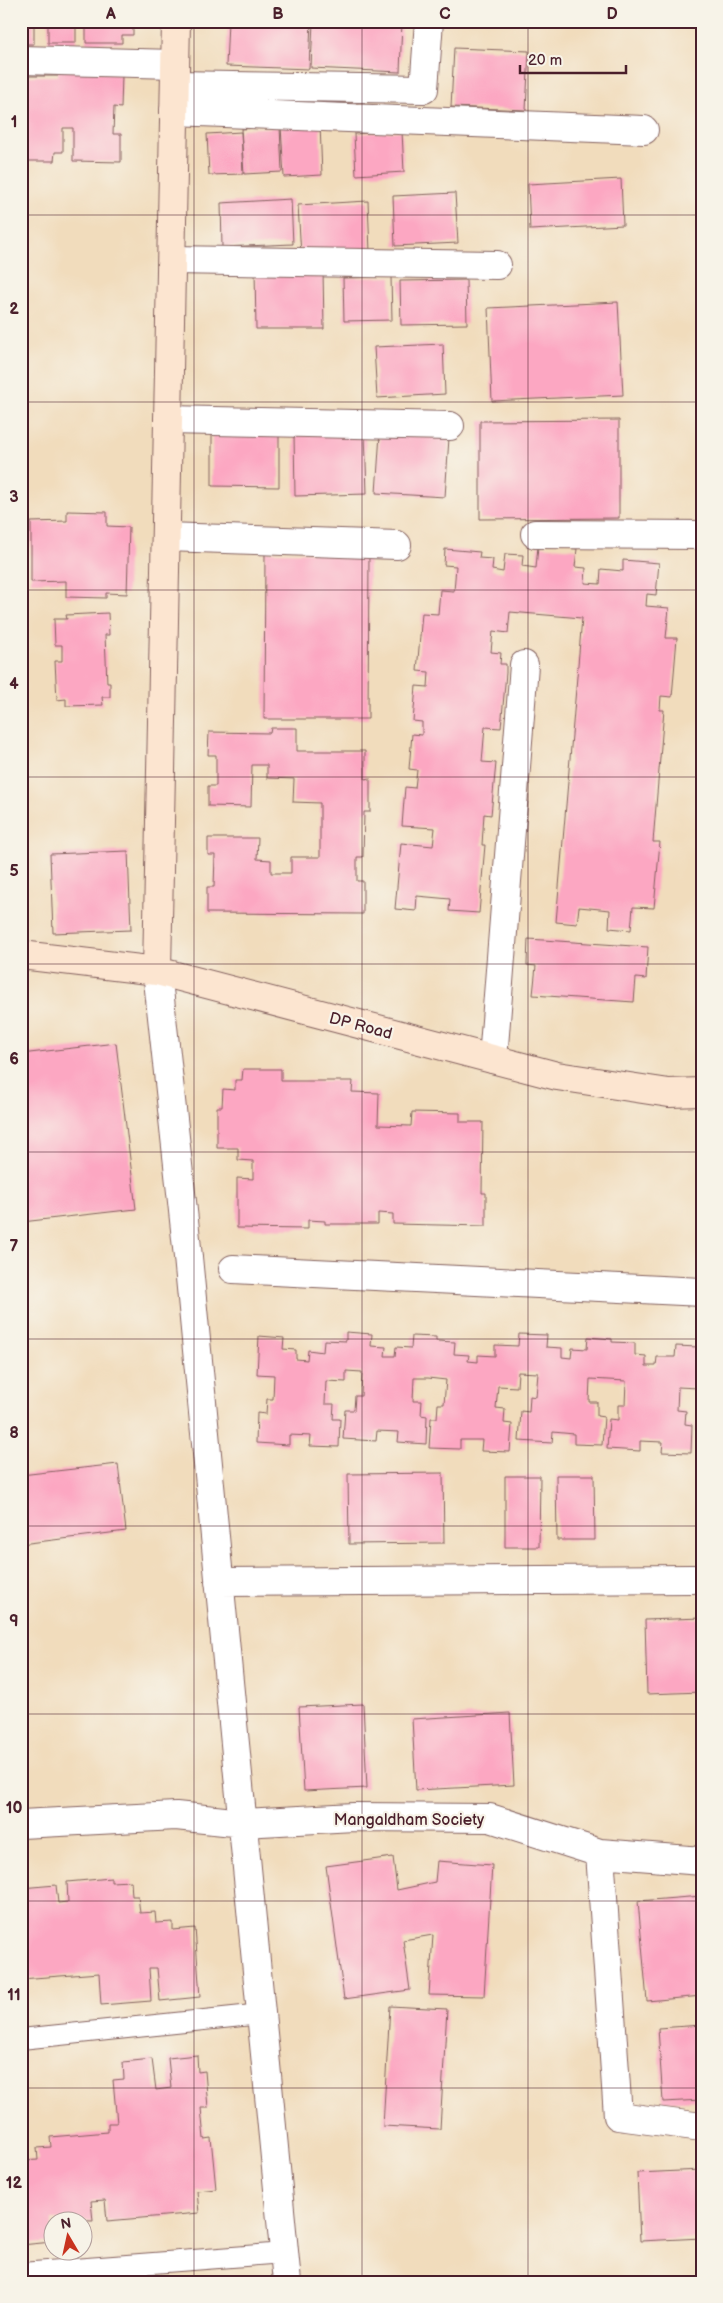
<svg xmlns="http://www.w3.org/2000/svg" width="723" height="2303" font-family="'Balsamiq Sans',sans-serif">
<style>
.building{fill:#fca7c2}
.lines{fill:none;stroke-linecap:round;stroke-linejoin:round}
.lane-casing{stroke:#84615e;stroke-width:22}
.street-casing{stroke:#84615e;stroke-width:30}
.secondary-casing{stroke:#84615e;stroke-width:30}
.lane{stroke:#fff;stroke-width:20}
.street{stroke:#fff;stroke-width:28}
.secondary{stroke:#fce5d0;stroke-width:28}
.grid{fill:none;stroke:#4a1f2b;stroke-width:1;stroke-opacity:0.55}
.labels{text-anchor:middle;stroke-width:4.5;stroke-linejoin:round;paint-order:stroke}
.street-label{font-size:16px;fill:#4a1f2b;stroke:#f7f3e8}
.neatline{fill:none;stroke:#4a1f2b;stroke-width:2}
.grid-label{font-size:16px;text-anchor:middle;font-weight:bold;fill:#4a1f2b}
</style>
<rect width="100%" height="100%" fill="#f7f3e8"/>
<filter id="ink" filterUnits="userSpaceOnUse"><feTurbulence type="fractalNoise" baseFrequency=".02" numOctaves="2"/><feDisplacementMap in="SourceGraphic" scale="10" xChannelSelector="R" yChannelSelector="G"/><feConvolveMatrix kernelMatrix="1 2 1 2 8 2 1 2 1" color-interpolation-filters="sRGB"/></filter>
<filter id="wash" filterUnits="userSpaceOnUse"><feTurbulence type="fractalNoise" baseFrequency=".0096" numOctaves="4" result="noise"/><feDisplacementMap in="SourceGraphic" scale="20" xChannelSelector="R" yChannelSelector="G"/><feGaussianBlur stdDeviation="1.12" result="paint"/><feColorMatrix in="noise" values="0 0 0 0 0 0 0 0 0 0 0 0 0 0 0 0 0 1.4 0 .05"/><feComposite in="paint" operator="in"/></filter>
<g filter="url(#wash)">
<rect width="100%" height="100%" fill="#f1dcbc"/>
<g id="blocks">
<path class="building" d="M21,21H34V44H21Z
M48,21H76V43H48Z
M86,21H133V35H122V43H86Z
M228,21H311L309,69L226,66Z
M313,21H402L400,72L311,68Z
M454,48L529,51L526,110L451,107Z
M58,66L122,75L121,108L114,107L113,134H121V162L73,161V128H63V152H55L54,161H21V76H58Z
M320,124L322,175L284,177L281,126Z
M280,127L282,172L244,174L241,129Z
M402,131L404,172L356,175L354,134Z
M241,132L243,174L209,175L207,134Z
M621,179L623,225L530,230L528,184Z
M455,193L458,243L395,246L393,196Z
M291,199L293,244L222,247L221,203Z
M368,201L370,252L301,255L298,205Z
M255,270H323L324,329H256Z
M391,277L392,320L344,321L343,278Z
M466,280L467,324L401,325L400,281Z
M618,302L623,395L492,401L488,308Z
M443,344L445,394L377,398L374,347Z
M619,420V518L480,519V421Z
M212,432H279V487L212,486Z
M365,432L367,494L295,496L294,434Z
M380,434L449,438L445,497L376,493Z
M67,511L107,512V526L129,527L127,594L106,593V598L66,597V581L31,582V522L67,521Z
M538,546L577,549L575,567L586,568L585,583L600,584L601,569L623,571V560L659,563L656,595L647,594L646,606L669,608L666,638H677L672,697L661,696L660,710H664L653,842H660L654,908L633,907L631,930L609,928L610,910L579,907L577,924L556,922L582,618L510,612L508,633L493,631L491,652L501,653L500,664H506V673L501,728L485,727L482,762L496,763L491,815L484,814L482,845H485L479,913L449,911L450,899L417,896L416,911L395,909L401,843L433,846L435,828L402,826L405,787L415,788L417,770L409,769L412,734L422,735V722L413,721L416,686L428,687L429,672L417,671L422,613L438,614L440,590L454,591L456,566L444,565L445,549L480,552L479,558L493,559L492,570L503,572L505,554L523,555L522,566L536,568Z
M265,552L369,553L368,719H264Z
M108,613L109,635H105L107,683H110V697H102L103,705L66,706V699L57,700L55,661H62V645H55L54,619H67L66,615Z
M271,728H297V751H365V779L370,778V812H364L363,857H357V881H363V914L207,913V887H214L215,855H208V838H258L257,859L271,860V873H291V857H320V803L293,802L294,779L267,778V765H252L251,807L208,806V786H216V755H208L209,732L270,733Z
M128,851L131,930L53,933L50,854Z
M528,939L648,947L646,979L636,978L634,1002L533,995L536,966L527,965Z
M116,1043L136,1209L22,1222L21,1054Z
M243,1069H281V1081H353L352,1092L379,1093L378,1125L411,1126L412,1112L460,1113V1122H483L482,1193H486V1226L393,1224V1214L378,1213V1224H325V1221L308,1220V1229L237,1228V1178L253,1179V1161L238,1160V1148H217V1107H222L223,1089L235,1090V1080H242Z
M699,1324H702V1362H699L698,1388L678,1387L677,1410L686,1411L685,1424L692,1425L691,1453L662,1452L663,1442L640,1441V1451L607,1449L609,1419L618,1420V1405H625L626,1381L590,1379L589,1402H597V1416L604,1417L602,1445L574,1444V1434L553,1432L552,1443L519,1441L521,1411L529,1412L530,1396L536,1397L538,1373L518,1372L517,1387L498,1386L496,1408L505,1409L504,1423L512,1424L510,1452L481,1451L482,1440H460V1449L429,1448L431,1418H437L438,1404H444L446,1380L428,1378H414L413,1401H422L421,1415L427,1416L426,1444L398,1442L399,1432L377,1431L376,1441L343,1439L345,1410H354L355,1396H361L362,1372L346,1371V1382L326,1381L325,1404H334L333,1419H340L339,1447L310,1446L311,1436L289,1435V1445L256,1443L257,1413L266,1414L267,1399H273L274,1375L257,1374L259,1336L284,1338L283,1349L296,1350V1359L307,1360L308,1350L323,1352L324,1340L346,1341V1332L372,1334L371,1346L386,1347L385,1356H395L396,1347L411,1348L412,1336L436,1337V1341L455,1342L454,1354L469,1355L468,1361L478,1362V1355L495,1356V1345L518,1346L519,1334L547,1335L546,1347L562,1348V1357L571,1358L572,1348L587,1349L588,1337L612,1339V1342L635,1343V1355L646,1356V1366H656L657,1357H675L676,1346L698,1347Z
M698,1401H702V1430H696Z
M118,1464L126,1531L21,1544V1475Z
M443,1473L444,1543L349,1544L348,1474Z
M556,1475H594L595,1540H557Z
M505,1476H540L539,1547H505Z
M702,1618V1692L647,1694L645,1620Z
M363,1704L367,1788L304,1791L299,1707Z
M510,1713L514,1785L416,1790L412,1719Z
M393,1857L397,1890L435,1882L437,1861L492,1865L484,1996L429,1995L433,1935L403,1940L410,1990L344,1999L326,1866Z
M111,1878V1882L131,1881L132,1896H138L140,1913L155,1912L156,1923L173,1922V1930L195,1928L200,1997L160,2001L157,1968H149L151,2001L101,2005L99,1973L21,1979V1888L56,1885L58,1903L68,1902L67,1882Z
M702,1896V1996L647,2001L638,1901Z
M390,2006L447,2009L440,2129L383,2126Z
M702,2025V2100L663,2102L658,2028Z
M197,2055L198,2072L205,2071L208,2108H201L204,2139L211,2138L216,2189L197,2191L199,2213L107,2221L105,2200L91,2201L93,2221L52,2220V2242L21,2245V2161L38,2160L37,2148L51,2147L50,2137L108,2132V2123H117L113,2080L124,2079L123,2062L152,2059L156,2090L171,2088L168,2058Z
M702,2170V2238L640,2241L637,2173Z"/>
</g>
</g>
<g filter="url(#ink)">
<use href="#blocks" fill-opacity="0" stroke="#84615e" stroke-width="1"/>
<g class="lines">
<defs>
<path id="lane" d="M21,2039L262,2014
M21,2273L284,2253"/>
<path id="street" d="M21,60L175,64
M175,85L424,89L429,21
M174,111L644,130
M172,260L497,265
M168,420L450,426
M535,534L702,535
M166,537L397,545
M157,971L188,1257L287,2282
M493,1059L524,665
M233,1269L702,1292
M219,1582L693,1579
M21,1824L176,1816L243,1823L354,1817L490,1818L600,1853L702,1861
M600,1853L618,2116L702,2127"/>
<path id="secondary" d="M21,955L157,971L557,1076L669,1093L702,1092
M157,971L176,21"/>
</defs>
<use href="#lane" class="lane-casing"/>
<use href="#street" class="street-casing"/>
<use href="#secondary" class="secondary-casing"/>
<use href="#lane" class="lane"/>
<use href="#street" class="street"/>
<use href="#secondary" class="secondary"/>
</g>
</g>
<path class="grid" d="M194,21V2282M362,21V2282M528,21V2282M21,215H702M21,402H702M21,590H702M21,777H702M21,964H702M21,1152H702M21,1339H702M21,1526H702M21,1714H702M21,1901H702M21,2088H702"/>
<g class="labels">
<g class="street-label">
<text transform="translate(361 1025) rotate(15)" y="6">DP Road</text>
<text x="409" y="1825">Mangaldham Society</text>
</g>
</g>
<rect width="723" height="2303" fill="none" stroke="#f7f3e8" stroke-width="55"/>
<g transform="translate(68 2236) rotate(351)"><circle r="24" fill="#f7f3e8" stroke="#b29e9c"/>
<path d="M0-4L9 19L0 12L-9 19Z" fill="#c8321e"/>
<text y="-8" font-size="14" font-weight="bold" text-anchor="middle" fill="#4a1f2b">N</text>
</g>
<path d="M520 65v8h106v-8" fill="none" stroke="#4a1f2b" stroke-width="2.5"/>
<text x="528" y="65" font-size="15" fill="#4a1f2b" stroke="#f7f3e8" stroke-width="4" paint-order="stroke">20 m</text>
<rect x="28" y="28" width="668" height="2248" class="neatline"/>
<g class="grid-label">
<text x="111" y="19">A</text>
<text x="278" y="19">B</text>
<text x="445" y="19">C</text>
<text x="612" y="19">D</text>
<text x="14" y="127">1</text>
<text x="14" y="314">2</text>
<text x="14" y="502">3</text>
<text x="14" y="689">4</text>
<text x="14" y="876">5</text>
<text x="14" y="1064">6</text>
<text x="14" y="1251">7</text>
<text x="14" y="1438">8</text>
<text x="14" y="1626">9</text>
<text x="14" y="1813">10</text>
<text x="14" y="2000">11</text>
<text x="14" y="2188">12</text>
</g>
</svg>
